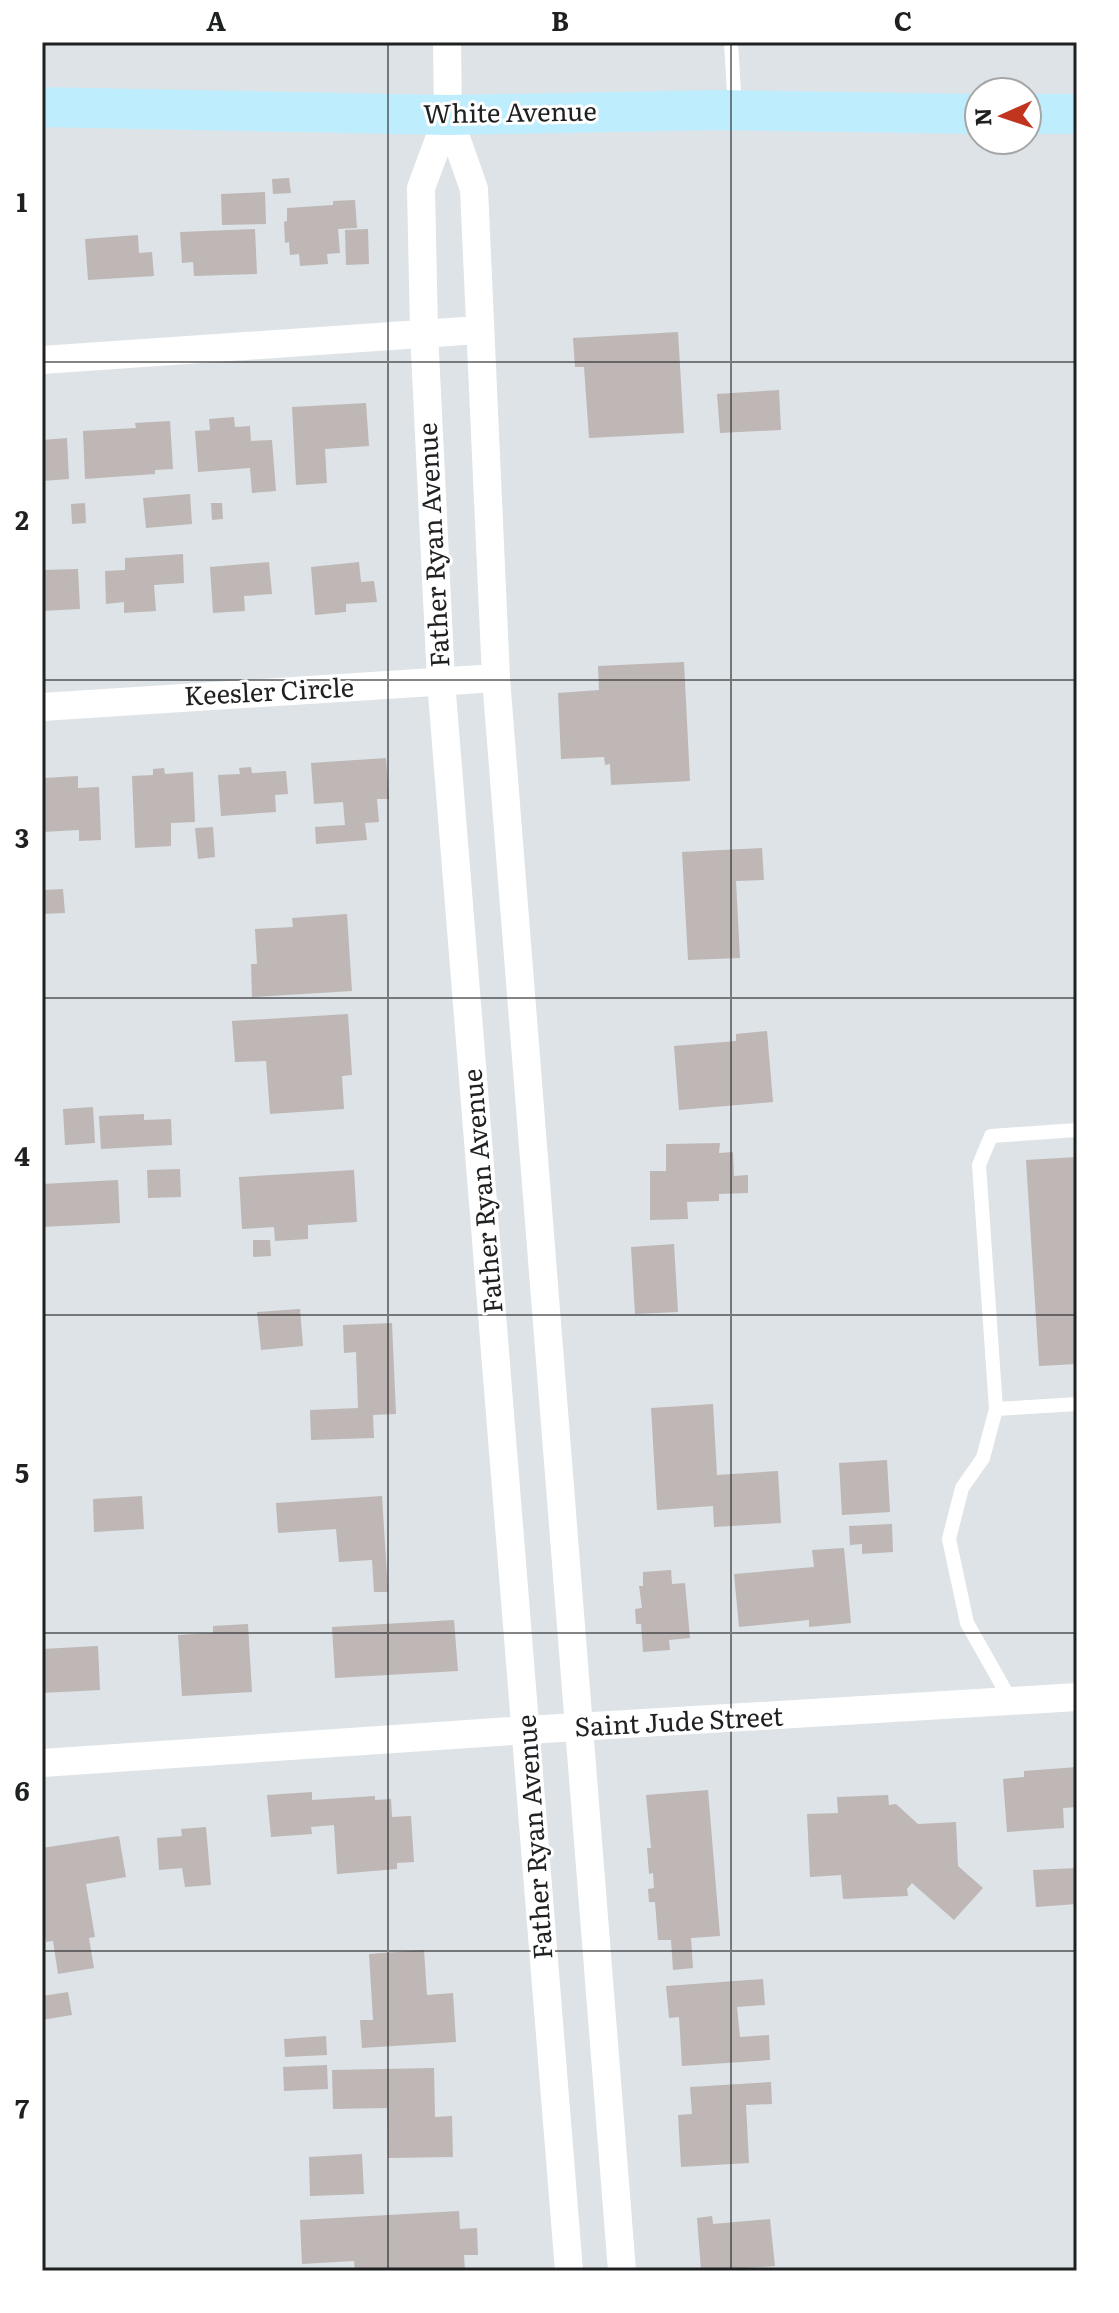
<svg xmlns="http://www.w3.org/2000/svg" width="1119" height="2313" font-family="Literata,serif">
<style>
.building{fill:#beb7b6}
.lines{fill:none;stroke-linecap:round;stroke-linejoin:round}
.lane{stroke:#fff;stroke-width:14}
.street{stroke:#fff;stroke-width:28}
.secondary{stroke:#beedfe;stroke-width:40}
.grid{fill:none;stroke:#1e2021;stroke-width:2;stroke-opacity:0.55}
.labels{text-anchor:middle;stroke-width:6;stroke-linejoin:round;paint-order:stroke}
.street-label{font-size:26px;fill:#1e2021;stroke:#fff}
.neatline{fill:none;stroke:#1e2021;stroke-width:3}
.grid-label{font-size:26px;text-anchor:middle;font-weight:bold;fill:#1e2021}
</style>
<rect width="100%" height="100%" fill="#dde3e6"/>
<path class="building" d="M289,178L291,193L273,194L272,179Z
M265,192L266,224L222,225L221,194Z
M355,200L357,228L338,229L340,253L327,254L328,264L300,266L299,254L290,255L289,242L285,243L284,222L287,221V208L333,205V201Z
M255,229L257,274L194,276L193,262L182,263L180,232Z
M368,229L369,264L346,265L345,230Z
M138,235L139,253L152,252L154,276L88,280L85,239Z
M678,332L684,433L589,438L584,367H575L573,338Z
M779,390L781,430L720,433L717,394Z
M366,403L369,446L325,449L327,483L296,485L292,407Z
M234,417L235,427L250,426L251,441L272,440L276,491L252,493L250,468L198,472L195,431L210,430L209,419Z
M170,421L173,469L155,470V474L85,479L83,431L136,428L135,423Z
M67,438L69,479L42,481V440Z
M190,494L192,524L146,528L143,498Z
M85,503L86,523L72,524L71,504Z
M211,503H222L223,519L212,520Z
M183,554L184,583L154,585L156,611L124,613V602L106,604L105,571L125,570V558Z
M269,562L272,594L244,596L245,611L213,613L210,567Z
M359,562L361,582L374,581L377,602L346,604V612L315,615L311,567Z
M78,569L80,609L42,611V570Z
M684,662L690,781L611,785L610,764L605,765L604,757L561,759L558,693L599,690L598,666Z
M386,758L389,799H377L379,822L365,823L367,840L316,844L315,827L345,825L343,802L314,804L311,763Z
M251,767L252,773L286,771L288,794L275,795L276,812L221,816L218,775L240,774L239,768Z
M164,768L165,774L193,772L195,822L171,823V846L135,848L132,776L153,775V769Z
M78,776V788L99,787L101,840L79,841V830L42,832L44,778Z
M213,827L215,857L198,859L195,828Z
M762,848L764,880L736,881L740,958L688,960L682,852Z
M63,889L65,913L42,914V890Z
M347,914L352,991L252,997L251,964H257L255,929L293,927L292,918Z
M348,1014L352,1075L342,1076L344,1109L270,1114L266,1061L235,1062L232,1021Z
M767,1031L773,1102L679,1110L674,1046L736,1041V1034Z
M93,1107L95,1143L65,1145L63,1109Z
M144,1114V1120L171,1119L172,1145L101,1149L99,1116Z
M720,1143L719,1153L733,1152L734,1176L748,1175V1193L719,1194V1201L687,1202L688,1219L650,1220V1171H666V1144Z
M1077,1157V1364L1039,1366L1026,1160Z
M180,1169L181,1197L148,1198L147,1170Z
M354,1170L357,1222L308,1225V1239L275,1241L274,1227L242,1229L239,1177Z
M118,1180L120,1223L42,1227V1184Z
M253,1240H270L271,1256L253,1257Z
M674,1244L678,1312L635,1314L631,1247Z
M300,1309L303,1346L261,1350L257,1312Z
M392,1323L396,1414L373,1415L374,1438L311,1440L310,1410L358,1408L356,1352L344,1353L343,1325Z
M713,1404L717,1475L778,1471L781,1523L714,1527L713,1506L657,1510L651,1408Z
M887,1460L890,1512L842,1515L839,1463Z
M142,1496L144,1529L94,1532L93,1499Z
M382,1496L388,1592H374L372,1560L339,1562L336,1529L278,1533L276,1503Z
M892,1524L893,1552L862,1554V1544L850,1545L849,1526Z
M844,1548L851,1623L809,1627V1620L739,1627L734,1574L814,1567L812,1550Z
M671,1570L672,1584L685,1583L690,1638L669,1640L670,1650L643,1652L641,1624H636L635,1609L642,1608L639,1586H643V1572Z
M454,1620L458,1671L335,1678L332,1627Z
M248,1624L252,1692L182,1696L178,1635L213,1633V1626Z
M98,1646L100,1690L42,1693V1649Z
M1077,1767V1807L1063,1808L1064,1828L1007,1832L1003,1779L1024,1777V1771Z
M708,1790L720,1936L691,1938L693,1968L673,1970L671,1940H658L655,1902H649L648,1889L654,1888L653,1873L649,1874L647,1848H651L646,1795Z
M312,1792V1800L375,1796V1800L391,1799L392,1817L411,1816L414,1862L397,1863V1869L337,1874L334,1825L311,1827L312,1834L271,1837L267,1795Z
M888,1795L889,1805L896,1804L918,1824L956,1822L958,1866L983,1888L954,1920L912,1883L907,1889L908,1896L843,1899L841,1875L810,1877L807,1814L838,1813L837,1797Z
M206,1827L211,1885L185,1887L182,1868L159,1870L157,1838L182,1836L181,1829Z
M119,1836L126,1877L86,1884L95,1937L89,1938L94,1968L58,1974L53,1941L46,1942L42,1918V1848Z
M1077,1868V1904L1036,1907L1033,1870Z
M424,1950L427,1995L453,1993L456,2042L362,2048L360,2020H373L369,1954Z
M763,1979L765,2005L737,2007L740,2037L769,2035L770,2060L682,2066L679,2017L669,2018L666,1986Z
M68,1992L72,2015L42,2020V1996Z
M326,2036L327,2055L285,2057L284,2039Z
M327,2065L328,2089L284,2091L283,2067Z
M434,2068L435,2117L452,2116L453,2157L388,2158L387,2108L333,2109L332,2070Z
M771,2082L772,2104L746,2105L749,2163L681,2167L678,2115L692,2114L690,2087Z
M362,2154L364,2194L310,2196L309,2157Z
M459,2211L460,2229L477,2228L478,2255H464L465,2271H355L354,2261L302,2264L300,2220Z
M712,2216L713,2224L770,2219L775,2266L701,2271L697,2218Z"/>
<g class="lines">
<path class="lane" d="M731,42L735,109
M996,1409L1077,1404
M1011,1701L967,1623L949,1539L962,1488L983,1458L996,1409L979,1165L991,1136L1077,1130"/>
<path class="street" d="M447,42L448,115L474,189L496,678L622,2271
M448,115L421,188L424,332L441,681L569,2271
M42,360L478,330
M42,707L496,678
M42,1763L527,1730L1077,1697"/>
<path class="secondary" d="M42,107L448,115L718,110L979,114
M1027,114H1077"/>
</g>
<path class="grid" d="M388,42V2271M731,42V2271M42,362H1077M42,680H1077M42,998H1077M42,1315H1077M42,1633H1077M42,1951H1077"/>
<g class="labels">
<g class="street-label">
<text transform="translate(510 113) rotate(-1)" y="9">White Avenue</text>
<text transform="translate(434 545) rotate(-93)" y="9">Father Ryan Avenue</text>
<text transform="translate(269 692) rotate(-3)" y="9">Keesler Circle</text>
<text transform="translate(483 1191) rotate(-95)" y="9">Father Ryan Avenue</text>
<text transform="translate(679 1722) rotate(-3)" y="9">Saint Jude Street</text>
<text transform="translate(535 1837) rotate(-94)" y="9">Father Ryan Avenue</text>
</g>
</g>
<rect width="1119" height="2313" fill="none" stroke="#ffffff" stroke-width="88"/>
<g transform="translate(1003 116) rotate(267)"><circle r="38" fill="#ffffff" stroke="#a5a6a6" stroke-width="2"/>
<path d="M0-6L14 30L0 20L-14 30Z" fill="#c1351f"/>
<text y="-12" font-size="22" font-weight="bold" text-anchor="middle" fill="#1e2021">N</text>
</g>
<rect x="44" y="44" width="1031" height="2225" class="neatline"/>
<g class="grid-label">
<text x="216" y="31">A</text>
<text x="560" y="31">B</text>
<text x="903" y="31">C</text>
<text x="22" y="212">1</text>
<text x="22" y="530">2</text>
<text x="22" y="848">3</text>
<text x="22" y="1166">4</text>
<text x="22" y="1483">5</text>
<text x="22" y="1801">6</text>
<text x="22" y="2119">7</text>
</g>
</svg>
